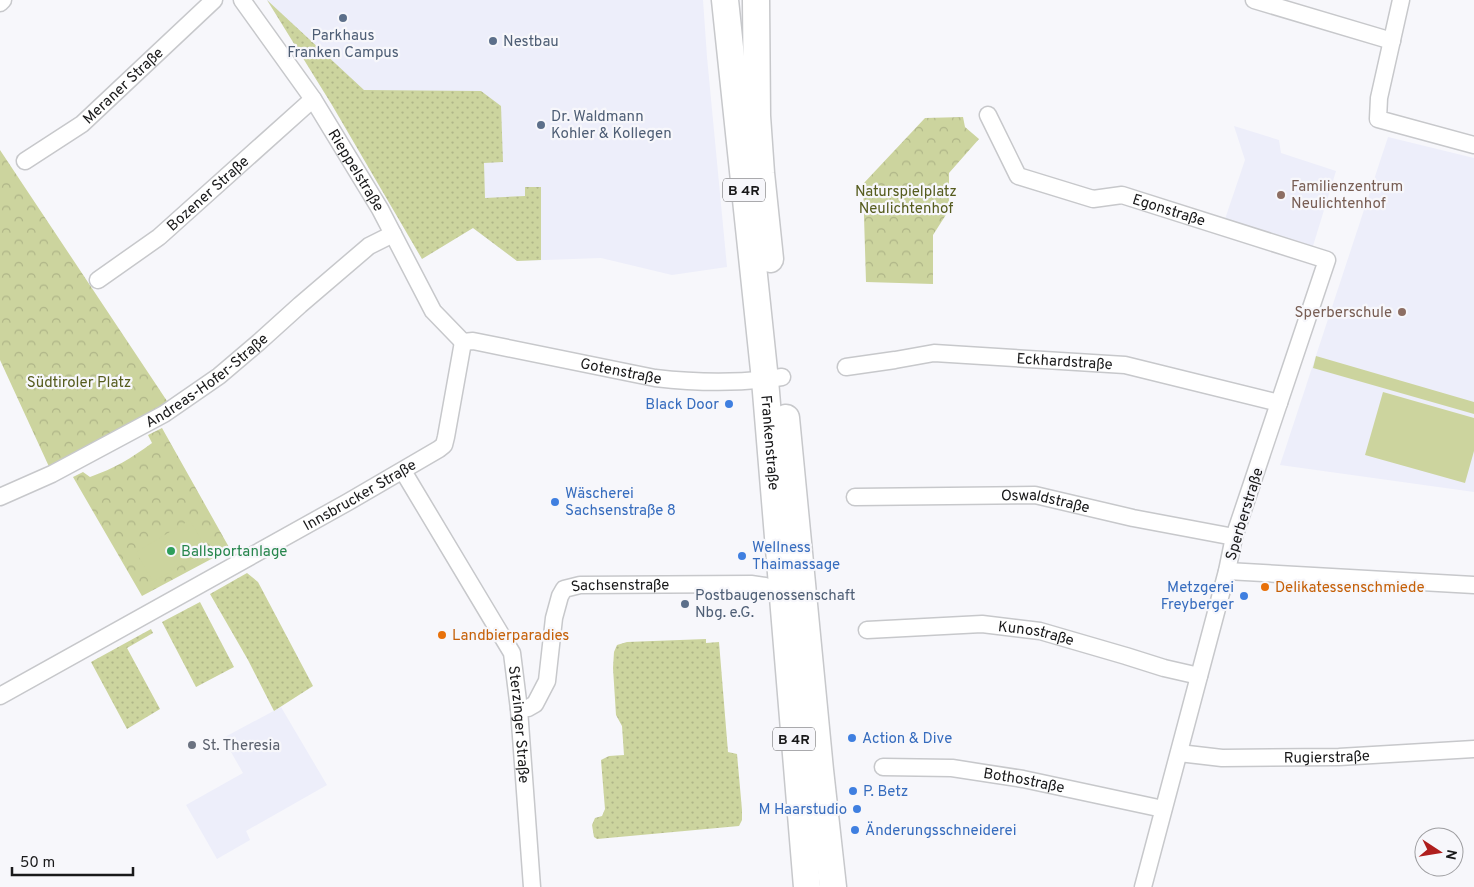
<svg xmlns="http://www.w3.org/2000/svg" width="1474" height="887" font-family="Overpass,sans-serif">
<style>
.built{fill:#edeefa}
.grass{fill:url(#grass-dots)}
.park{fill:url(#park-crowns)}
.pitch{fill:#ccd49e}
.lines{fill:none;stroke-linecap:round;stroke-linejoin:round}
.street-casing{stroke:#c7c8cb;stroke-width:19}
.primary-casing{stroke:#c7c8cb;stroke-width:29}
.street{stroke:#fff;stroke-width:16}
.primary{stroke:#fff;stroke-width:26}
.service-dot{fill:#5c6f8a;stroke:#f7f7fb;stroke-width:2}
.education-dot{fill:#8d6e63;stroke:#f7f7fb;stroke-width:2}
.shop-dot{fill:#3f7fe0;stroke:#f7f7fb;stroke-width:2}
.leisure-dot{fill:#2e9e5b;stroke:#f7f7fb;stroke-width:2}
.food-dot{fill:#e8710a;stroke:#f7f7fb;stroke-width:2}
.worship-dot{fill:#6b7280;stroke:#f7f7fb;stroke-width:2}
.labels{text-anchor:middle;stroke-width:4.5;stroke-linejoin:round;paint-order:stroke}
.shield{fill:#f7f7fb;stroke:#5c5c5e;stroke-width:1}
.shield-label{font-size:14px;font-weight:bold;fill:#19191a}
.service-label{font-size:15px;fill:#4e5e75;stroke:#f7f7fb;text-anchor:start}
.street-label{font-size:15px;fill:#19191a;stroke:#f7f7fb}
.education-label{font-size:15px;fill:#785e54;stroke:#f7f7fb;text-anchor:start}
.park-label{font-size:15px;fill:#565c1e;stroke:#f7f7fb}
.shop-label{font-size:15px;fill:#366cbe;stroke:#f7f7fb;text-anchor:start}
.leisure-label{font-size:15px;fill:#27864d;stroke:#f7f7fb;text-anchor:start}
.food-label{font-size:15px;fill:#c56008;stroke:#f7f7fb;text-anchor:start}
.worship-label{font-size:15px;fill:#5b616d;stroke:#f7f7fb;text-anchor:start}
</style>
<defs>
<pattern id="grass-dots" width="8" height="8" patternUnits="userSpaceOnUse" patternTransform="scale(1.25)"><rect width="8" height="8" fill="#ccd49e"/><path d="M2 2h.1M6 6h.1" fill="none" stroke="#afb588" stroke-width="1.8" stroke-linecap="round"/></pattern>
<pattern id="park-crowns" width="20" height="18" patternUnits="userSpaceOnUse" patternTransform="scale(1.25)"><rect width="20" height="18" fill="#ccd49e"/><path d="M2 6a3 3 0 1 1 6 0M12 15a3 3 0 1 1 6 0" fill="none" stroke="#afb588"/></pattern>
</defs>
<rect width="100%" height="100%" fill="#f7f7fb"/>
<path class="built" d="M267,0H703L707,57L727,267L672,275L601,258L517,261L473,228L422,259L332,105Z
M1234,126L1279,140L1281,153L1336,171L1313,246L1225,219L1245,160Z
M1388,137L1474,158V492L1280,465Z
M281,707L327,785L246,831L250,840L217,859L186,805L243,773L223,738Z"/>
<path class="grass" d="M267,0L364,90L481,91L501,106L503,162L484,163L485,198L525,196V187H541V260L517,261L473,228L422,259L332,105Z
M247,573L258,582L313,686L274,711L248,660L210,594Z
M200,602L234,667L196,687L162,622Z
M151,629L153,633L127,648L160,709L127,729L91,662Z
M706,639V643L719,642L728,752L737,754L742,810V820L739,826L597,839L594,837L592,825L595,818L602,816L605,809L601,760L609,756L624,755L622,726L616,715L613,668L614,652L617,645L627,642Z"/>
<path class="park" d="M963,117L965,127L979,139L949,173V210L933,235V284L866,282L863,184L925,118Z
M0,150L169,404L51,471L0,360Z
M162,428L230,549L142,596L73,477L83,472L90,477C115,468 130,459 152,443L148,435Z"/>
<path class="pitch" d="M1316,356L1474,402V414L1313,368Z
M1383,392L1474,418V451L1465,483L1365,455Z
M190,520L207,550L153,582L136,552Z"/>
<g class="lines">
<defs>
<g id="street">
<path id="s1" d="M242,0L313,99L380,209L433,311L463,342"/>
<path d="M1254,0L1392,41"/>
<path d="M1401,0L1379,98L1378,119L1474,145"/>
<path d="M0,3L3,0"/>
<path id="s2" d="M988,115L1018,176L1093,199L1122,195L1327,260L1234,537L1227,571L1143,887"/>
<path id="s3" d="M25,161L82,124L214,0"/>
<path id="s4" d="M98,280L159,237L313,99"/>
<path id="s5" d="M463,342L473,341L655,378C698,383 739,384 782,377"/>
<path id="s6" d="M846,367L895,360L934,353L1125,365L1279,403"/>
<path id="s7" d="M403,471L512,653L519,709L532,887"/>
<path id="s8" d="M0,497L52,474L164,414L219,376L259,342L300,305L369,246L393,234"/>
<path id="s9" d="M855,497L1035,495L1133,518L1234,537"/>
<path d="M1227,571L1474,585"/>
<path id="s10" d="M867,630L982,624L1040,631L1126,656L1164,668L1199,676"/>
<path id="s11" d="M0,696L348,502L439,449L444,445L446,437L463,342"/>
<path id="s12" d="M519,709L528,708L535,704L547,681L554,618L560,596L564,589L580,585L751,584L765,586L782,592"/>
<path id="s13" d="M1179,753L1222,758L1339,757L1474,749"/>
<path id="s14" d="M883,767L952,768L1023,779L1163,809"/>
</g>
<g id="primary">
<path id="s15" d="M725,0L765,380L807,887"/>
<path d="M756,0L757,116L761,173L770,259"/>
<path d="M786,418L820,770L833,887"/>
</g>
</defs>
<use href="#street" class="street-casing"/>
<use href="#primary" class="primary-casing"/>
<use href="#street" class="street"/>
<use href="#primary" class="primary"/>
</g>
<g class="service-dot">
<circle cx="343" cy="18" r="5"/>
<circle cx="493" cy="41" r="5"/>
<circle cx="541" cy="125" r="5"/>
<circle cx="685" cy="604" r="5"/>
</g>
<g class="education-dot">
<circle cx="1281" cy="195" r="5"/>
<circle cx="1402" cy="312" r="5"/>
</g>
<g class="shop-dot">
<circle cx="729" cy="404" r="5"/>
<circle cx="555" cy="502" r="5"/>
<circle cx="742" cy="556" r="5"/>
<circle cx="1244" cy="596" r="5"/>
<circle cx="852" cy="738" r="5"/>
<circle cx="853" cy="791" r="5"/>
<circle cx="857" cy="809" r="5"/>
<circle cx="855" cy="830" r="5"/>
</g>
<circle class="leisure-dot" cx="171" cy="551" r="5"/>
<g class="food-dot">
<circle cx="1265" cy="587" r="5"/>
<circle cx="442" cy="635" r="5"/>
</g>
<circle class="worship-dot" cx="192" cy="745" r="5"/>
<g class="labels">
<g class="shield">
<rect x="723" y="178.5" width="42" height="23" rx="4"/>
<rect x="773" y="727.5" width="42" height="23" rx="4"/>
</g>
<g class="shield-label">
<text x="744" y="195">B 4R</text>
<text x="794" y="744">B 4R</text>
</g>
<g class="service-label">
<text x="343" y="40" text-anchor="middle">Parkhaus<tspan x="343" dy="17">Franken Campus</tspan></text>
<text x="503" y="46">Nestbau</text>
<text x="551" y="121">Dr. Waldmann<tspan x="551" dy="17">Kohler &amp; Kollegen</tspan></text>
<text x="695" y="600">Postbaugenossenschaft<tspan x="695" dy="17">Nbg. e.G.</tspan></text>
</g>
<g class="street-label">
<text dy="5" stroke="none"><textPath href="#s3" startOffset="124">Meraner Straße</textPath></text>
<text dy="5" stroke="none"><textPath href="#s1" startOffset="205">Rieppelstraße</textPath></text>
<text dy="5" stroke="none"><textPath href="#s4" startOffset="140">Bozener Straße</textPath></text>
<text dy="5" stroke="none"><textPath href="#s2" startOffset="225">Egonstraße</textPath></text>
<text dy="5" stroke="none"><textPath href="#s6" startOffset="220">Eckhardstraße</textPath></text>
<text dy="5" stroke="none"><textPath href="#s5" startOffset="161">Gotenstraße</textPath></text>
<text dy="5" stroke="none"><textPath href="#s8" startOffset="238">Andreas-Hofer-Straße</textPath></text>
<text dy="5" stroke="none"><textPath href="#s15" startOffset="445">Frankenstraße</textPath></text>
<text dy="5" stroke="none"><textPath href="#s11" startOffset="412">Innsbrucker Straße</textPath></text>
<text dy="5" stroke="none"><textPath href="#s9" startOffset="191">Oswaldstraße</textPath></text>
<text transform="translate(1244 514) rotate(-73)" y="5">Sperberstraße</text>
<text dy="5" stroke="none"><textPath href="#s12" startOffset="194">Sachsenstraße</textPath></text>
<text dy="5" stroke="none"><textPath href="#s10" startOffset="170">Kunostraße</textPath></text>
<text dy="5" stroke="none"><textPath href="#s7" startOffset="284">Sterzinger Straße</textPath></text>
<text dy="5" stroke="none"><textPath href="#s13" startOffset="148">Rugierstraße</textPath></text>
<text dy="5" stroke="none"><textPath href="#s14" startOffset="142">Bothostraße</textPath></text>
</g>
<g class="education-label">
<text x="1291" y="191">Familienzentrum<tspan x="1291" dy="17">Neulichtenhof</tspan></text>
<text x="1392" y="317" text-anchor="end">Sperberschule</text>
</g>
<g class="park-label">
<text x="906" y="196">Naturspielplatz<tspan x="906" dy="17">Neulichtenhof</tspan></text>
<text x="79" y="387">Südtiroler Platz</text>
</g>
<g class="shop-label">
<text x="719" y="409" text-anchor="end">Black Door</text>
<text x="565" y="498">Wäscherei<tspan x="565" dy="17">Sachsenstraße 8</tspan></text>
<text x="752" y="552">Wellness<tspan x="752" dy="17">Thaimassage</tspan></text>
<text x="1234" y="592" text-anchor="end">Metzgerei<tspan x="1234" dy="17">Freyberger</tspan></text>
<text x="862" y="743">Action &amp; Dive</text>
<text x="863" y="796">P. Betz</text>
<text x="847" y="814" text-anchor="end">M Haarstudio</text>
<text x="865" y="835">Änderungsschneiderei</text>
</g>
<g class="leisure-label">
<text x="181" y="556">Ballsportanlage</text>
</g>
<g class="food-label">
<text x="1275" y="592">Delikatessenschmiede</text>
<text x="452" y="640">Landbierparadies</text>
</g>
<g class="worship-label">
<text x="202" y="750">St. Theresia</text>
</g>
</g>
<g transform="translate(1439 852) rotate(102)"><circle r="24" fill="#f7f7fb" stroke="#9e9ea1"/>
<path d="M0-4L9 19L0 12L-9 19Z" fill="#af1e1d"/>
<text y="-8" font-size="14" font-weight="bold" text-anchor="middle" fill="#19191a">N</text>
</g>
<path d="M12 867v8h121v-8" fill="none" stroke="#19191a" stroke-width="2.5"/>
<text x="20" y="867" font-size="15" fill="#19191a" stroke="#f7f7fb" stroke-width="4" paint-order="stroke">50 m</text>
</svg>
